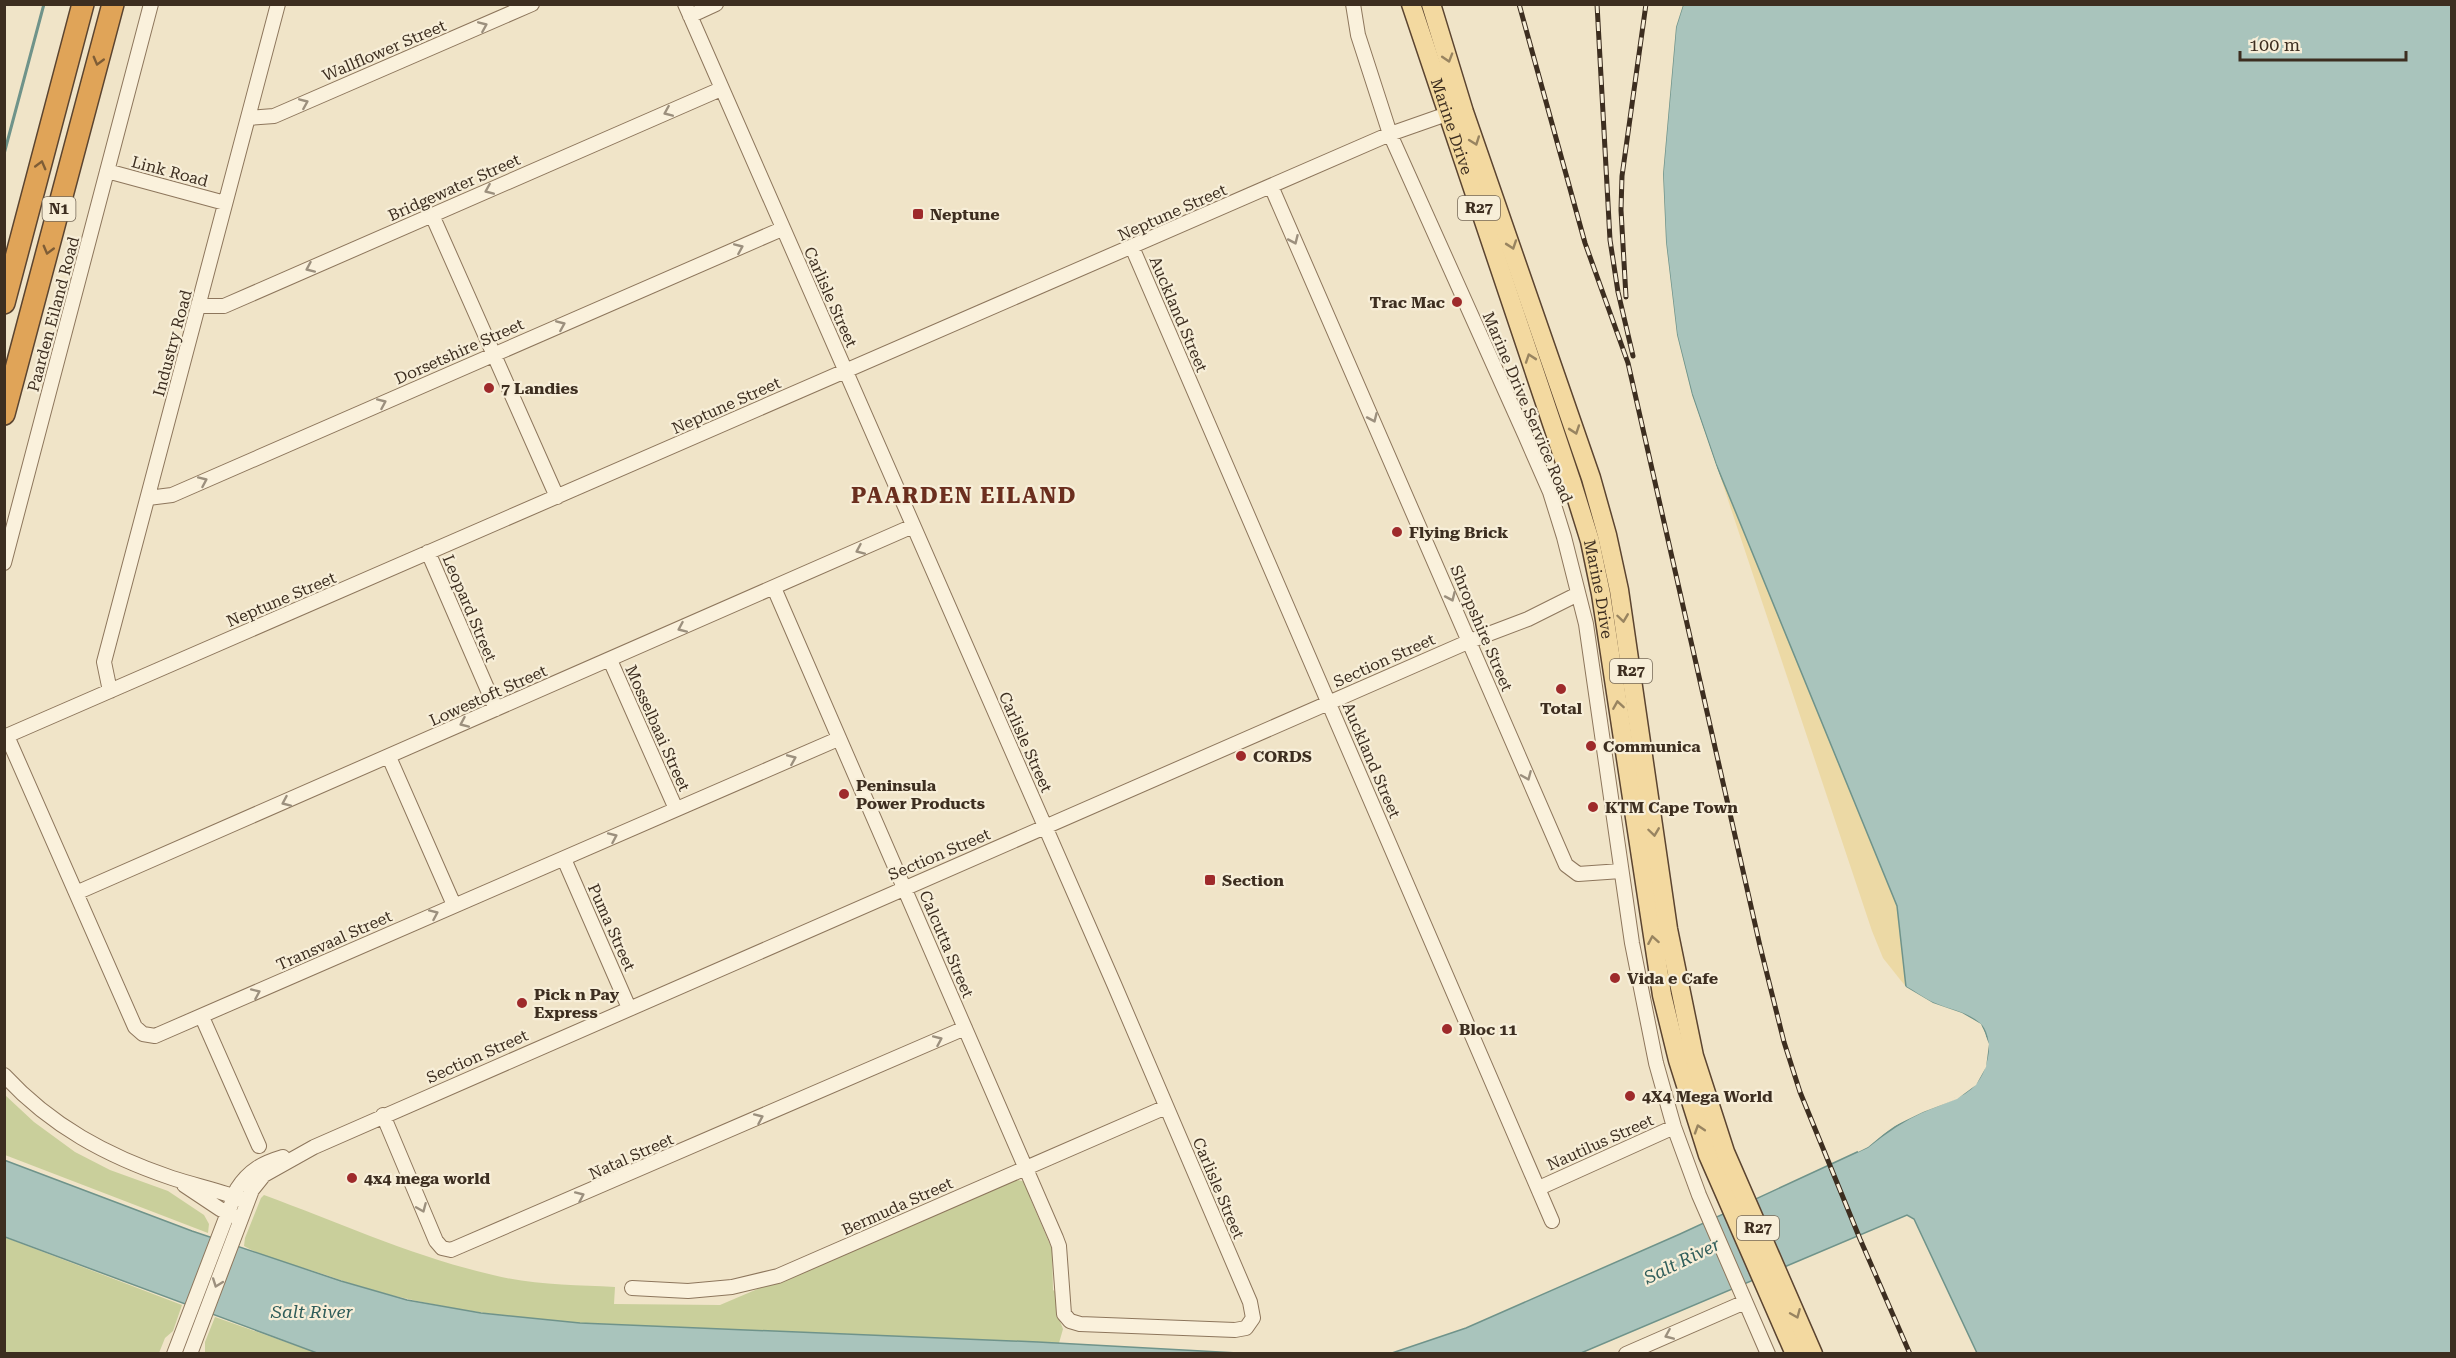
<svg xmlns="http://www.w3.org/2000/svg" width="2456" height="1358" font-family="'Roboto Serif',serif">
<style>
.green{fill:#c9cf9b}
.sand{fill:#ecd9a5}
.water{fill:#a9c4bc;stroke:#6f938a;stroke-width:1.5}
.pier{fill:#f0e4c8}
.lines{fill:none;stroke-linecap:round;stroke-linejoin:round}
.stream{stroke:#6f938a;stroke-width:3}
.minor-casing{stroke:#8d765c;stroke-width:16}
.major-casing{stroke:#5b4430;stroke-width:21}
.highway-casing{stroke:#5b4430;stroke-width:24}
.minor{stroke:#faf1dc;stroke-width:14}
.major{stroke:#f3d9a0;stroke-width:18}
.highway{stroke:#e0a458;stroke-width:21}
.rail-casing{stroke:#3d2e20;stroke-width:5}
.rail{stroke:#f7eed8;stroke-width:3;stroke-dasharray:9;stroke-linecap:butt}
.oneway{stroke:#9c907e}
.oneway2{stroke:#988460}
.oneway3{stroke:#7e5d36}
.poi-dot{fill:#9e2a2b;stroke:#f7eed8;stroke-width:2}
.labels{text-anchor:middle;stroke-width:4.5;stroke-linejoin:round;paint-order:stroke}
.shield{fill:#f7eed8;stroke:#756857;stroke-width:1.5}
.shield-label{font-size:15px;font-weight:bold;fill:#3d2e20}
.street-label{font-size:16px;fill:#3d2e20;stroke:#f7eed8}
.poi-label{font-size:16px;font-weight:bold;fill:#3d2e20;stroke:#f7eed8;text-anchor:start}
.water-label{font-size:18px;font-style:italic;fill:#2f5d5a;stroke:#f7eed8}
.district-label{font-size:22px;font-weight:bold;letter-spacing:1.5px;fill:#6b2e1e;stroke:#f7eed8}
</style>
<rect width="100%" height="100%" fill="#f0e4c8"/>
<path class="green" d="M5,1095L34,1122L75,1152L110,1170L168,1191L204,1215L209,1224L208,1233L5,1155Z
M1014,1179L1026,1182L1033,1192L1030,1198L1052,1249L1053,1290L1058,1294V1316L1063,1329L1059,1343L580,1323C493,1316 408,1305 326,1275C299,1266 269,1260 244,1246L245,1238L261,1198L264,1195C340,1223 414,1257 493,1275C533,1285 575,1285 615,1287L614,1304L720,1305Z
M4,1237L182,1305L173,1331L165,1338L159,1353H5Z
M215,1317L317,1353L205,1354V1342Z"/>
<path class="sand" d="M1716,464L1897,906L1906,987L1883,958L1872,931Z"/>
<path class="water" d="M1683,5H2451V1353H1977L1914,1219L1907,1215L1581,1353L1389,1354L1466,1328L1680,1234L1868,1147C1885,1133 1902,1121 1922,1112C1956,1097 1982,1095 1988,1053C1989,1044 1987,1029 1979,1023C1966,1012 1948,1010 1933,1003C1924,999 1915,992 1906,987L1897,906L1716,464L1692,394L1677,335L1666,242L1663,174L1676,27Z
M4,1160L192,1231L341,1281L407,1300L481,1313L580,1323L1038,1342L1238,1353H317L5,1237Z"/>
<path class="pier" d="M1679,4L1683,5L1676,27L1663,174L1666,242L1677,335L1692,395L1730,506L1689,395L1674,335L1663,242L1660,174L1664,108L1673,27Z
M1902,982L1906,987L1933,1003L1962,1013L1981,1024L1989,1044L1986,1067L1976,1085L1957,1099L1923,1112L1892,1127L1868,1147L1858,1152L1857,1149L1867,1144L1891,1125L1922,1109L1955,1097L1974,1083L1983,1066L1986,1045L1979,1026L1961,1016L1931,1006L1904,989Z"/>
<g class="lines">
<path class="stream" d="M4,154L44,4"/>
<defs>
<path id="minor" d="M685,4L1114,984L1250,1302L1253,1318L1246,1328L1235,1330L1080,1324L1070,1321L1064,1314L1059,1246L1056,1238L774,588
M1353,4L1358,35L1390,134L1525,435L1550,492L1564,537L1586,624L1632,943L1656,1063L1674,1127L1699,1195L1768,1354
M690,16L716,4
M248,118L274,116L532,4
M107,171L225,203
M1271,186L1566,865L1578,874L1621,871
M432,215L557,497
M1132,247L1552,1221
M199,306H224L721,89
M148,498L172,495L782,229
M428,552L496,709
M4,563L151,4
M610,660L676,809
M110,691L104,662L278,4
M7,736L135,1027L143,1034L155,1036L838,739
M4,737L1390,134L1447,114L1457,113
M389,757L454,905
M564,859L629,1008
M76,893L913,526
M202,1017L259,1146
M4,1075C51,1126 107,1156 172,1178C197,1186 222,1191 247,1201
M383,1115L436,1241L442,1248L451,1250L965,1028
M184,1185L220,1209L234,1216
M1539,1188L1674,1127
M632,1288L688,1291L732,1287L778,1276L1166,1107
M174,1354L237,1189C249,1170 263,1163 283,1157
M190,1354L252,1190L264,1175L314,1147L1470,641L1528,619L1578,594
M1626,1354L1745,1302"/>
<g id="major">
<path id="s1" d="M1411,4L1571,480L1590,541L1601,594L1662,995L1678,1060L1708,1155L1795,1354"/>
<path d="M1431,4L1464,112L1591,478L1607,535L1619,590L1668,929L1694,1056L1725,1152L1813,1354"/>
</g>
<path id="highway" d="M4,303L83,4
M4,414L113,4"/>
</defs>
<use href="#minor" class="minor-casing"/>
<use href="#major" class="major-casing"/>
<use href="#highway" class="highway-casing"/>
<use href="#minor" class="minor"/>
<use href="#major" class="major"/>
<use href="#highway" class="highway"/>
<defs>
<path id="rail" d="M1519,4L1585,243L1628,363L1760,946L1784,1042L1800,1092L1860,1239L1910,1354
M1597,4L1610,240L1618,292L1633,356
M1626,297L1621,210L1622,176L1646,4"/>
</defs>
<use href="#rail" class="rail-casing"/>
<use href="#rail" class="rail"/>
</g>
<defs><path id="oneway-chevron" d="M-2-3.5L2.5 0L-2 3.5" fill="none" stroke-width="1.6" stroke-linecap="round" stroke-linejoin="round" transform="scale(1.5)"/></defs>
<g class="oneway">
<use href="#oneway-chevron" transform="translate(483 26) rotate(-23)"/>
<use href="#oneway-chevron" transform="translate(304 103) rotate(-23)"/>
<use href="#oneway-chevron" transform="translate(668 112) rotate(157)"/>
<use href="#oneway-chevron" transform="translate(489 190) rotate(157)"/>
<use href="#oneway-chevron" transform="translate(1294 240) rotate(66)"/>
<use href="#oneway-chevron" transform="translate(739 248) rotate(-23)"/>
<use href="#oneway-chevron" transform="translate(310 268) rotate(156)"/>
<use href="#oneway-chevron" transform="translate(561 325) rotate(-23)"/>
<use href="#oneway-chevron" transform="translate(382 403) rotate(-24)"/>
<use href="#oneway-chevron" transform="translate(1373 418) rotate(66)"/>
<use href="#oneway-chevron" transform="translate(203 481) rotate(-24)"/>
<use href="#oneway-chevron" transform="translate(860 550) rotate(156)"/>
<use href="#oneway-chevron" transform="translate(1451 597) rotate(66)"/>
<use href="#oneway-chevron" transform="translate(682 628) rotate(156)"/>
<use href="#oneway-chevron" transform="translate(464 723) rotate(156)"/>
<use href="#oneway-chevron" transform="translate(792 759) rotate(-23)"/>
<use href="#oneway-chevron" transform="translate(1527 776) rotate(67)"/>
<use href="#oneway-chevron" transform="translate(286 802) rotate(156)"/>
<use href="#oneway-chevron" transform="translate(613 837) rotate(-24)"/>
<use href="#oneway-chevron" transform="translate(434 914) rotate(-24)"/>
<use href="#oneway-chevron" transform="translate(256 993) rotate(-24)"/>
<use href="#oneway-chevron" transform="translate(938 1040) rotate(-24)"/>
<use href="#oneway-chevron" transform="translate(759 1118) rotate(-24)"/>
<use href="#oneway-chevron" transform="translate(580 1196) rotate(-24)"/>
<use href="#oneway-chevron" transform="translate(422 1208) rotate(67)"/>
<use href="#oneway-chevron" transform="translate(217 1283) rotate(110)"/>
<use href="#oneway-chevron" transform="translate(1669 1335) rotate(157)"/>
</g>
<g class="oneway2">
<use href="#oneway-chevron" transform="translate(1448 58) rotate(73)"/>
<use href="#oneway-chevron" transform="translate(1475 141) rotate(70)"/>
<use href="#oneway-chevron" transform="translate(1512 245) rotate(71)"/>
<use href="#oneway-chevron" transform="translate(1530 358) rotate(-109)"/>
<use href="#oneway-chevron" transform="translate(1575 430) rotate(71)"/>
<use href="#oneway-chevron" transform="translate(1623 618) rotate(82)"/>
<use href="#oneway-chevron" transform="translate(1618 705) rotate(-99)"/>
<use href="#oneway-chevron" transform="translate(1654 832) rotate(82)"/>
<use href="#oneway-chevron" transform="translate(1653 940) rotate(-100)"/>
<use href="#oneway-chevron" transform="translate(1699 1129) rotate(-108)"/>
<use href="#oneway-chevron" transform="translate(1796 1314) rotate(67)"/>
</g>
<g class="oneway3">
<use href="#oneway-chevron" transform="translate(98 61) rotate(105)"/>
<use href="#oneway-chevron" transform="translate(41 165) rotate(-75)"/>
<use href="#oneway-chevron" transform="translate(48 250) rotate(105)"/>
</g>
<g class="poi-dot">
<rect x="912" y="208" width="12" height="12" rx="3"/>
<circle cx="1457" cy="302" r="6"/>
<circle cx="489" cy="388" r="6"/>
<circle cx="1397" cy="532" r="6"/>
<circle cx="1561" cy="689" r="6"/>
<circle cx="1591" cy="746" r="6"/>
<circle cx="1241" cy="756" r="6"/>
<circle cx="844" cy="794" r="6"/>
<circle cx="1593" cy="807" r="6"/>
<rect x="1204" y="874" width="12" height="12" rx="3"/>
<circle cx="1615" cy="978" r="6"/>
<circle cx="522" cy="1003" r="6"/>
<circle cx="1447" cy="1029" r="6"/>
<circle cx="1630" cy="1096" r="6"/>
<circle cx="352" cy="1178" r="6"/>
</g>
<g class="labels">
<g class="shield">
<rect x="1458" y="196" width="42" height="24" rx="4.5"/>
<rect x="42.5" y="197" width="33" height="24" rx="4.5"/>
<rect x="1610" y="659" width="42" height="24" rx="4.5"/>
<rect x="1737" y="1216" width="42" height="24" rx="4.5"/>
</g>
<g class="shield-label">
<text x="1479" y="213">R27</text>
<text x="59" y="214">N1</text>
<text x="1631" y="676">R27</text>
<text x="1758" y="1233">R27</text>
</g>
<g class="street-label">
<text transform="translate(384 50) rotate(-23)" y="6">Wallflower Street</text>
<text dy="6" stroke="none"><textPath href="#s1" startOffset="129">Marine Drive</textPath></text>
<text transform="translate(170 171) rotate(15)" y="6">Link Road</text>
<text transform="translate(454 187) rotate(-24)" y="6">Bridgewater Street</text>
<text transform="translate(1172 212) rotate(-24)" y="6">Neptune Street</text>
<text transform="translate(831 297) rotate(66)" y="6">Carlisle Street</text>
<text transform="translate(53 314) rotate(-75)" y="6">Paarden Eiland Road</text>
<text transform="translate(1179 314) rotate(67)" y="6">Auckland Street</text>
<text transform="translate(172 343) rotate(-75)" y="6">Industry Road</text>
<text transform="translate(459 351) rotate(-24)" y="6">Dorsetshire Street</text>
<text transform="translate(726 405) rotate(-24)" y="6">Neptune Street</text>
<text transform="translate(1528 407) rotate(67)" y="6">Marine Drive Service Road</text>
<text dy="6" stroke="none"><textPath href="#s1" startOffset="615">Marine Drive</textPath></text>
<text transform="translate(281 599) rotate(-23)" y="6">Neptune Street</text>
<text transform="translate(470 608) rotate(67)" y="6">Leopard Street</text>
<text transform="translate(1482 628) rotate(67)" y="6">Shropshire Street</text>
<text transform="translate(1384 660) rotate(-24)" y="6">Section Street</text>
<text transform="translate(488 695) rotate(-24)" y="6">Lowestoft Street</text>
<text transform="translate(658 728) rotate(66)" y="6">Mosselbaai Street</text>
<text transform="translate(1026 742) rotate(66)" y="6">Carlisle Street</text>
<text transform="translate(1372 760) rotate(67)" y="6">Auckland Street</text>
<text transform="translate(939 854) rotate(-23)" y="6">Section Street</text>
<text transform="translate(612 927) rotate(66)" y="6">Puma Street</text>
<text transform="translate(334 940) rotate(-24)" y="6">Transvaal Street</text>
<text transform="translate(947 944) rotate(67)" y="6">Calcutta Street</text>
<text transform="translate(477 1056) rotate(-24)" y="6">Section Street</text>
<text transform="translate(1600 1142) rotate(-24)" y="6">Nautilus Street</text>
<text transform="translate(631 1156) rotate(-24)" y="6">Natal Street</text>
<text transform="translate(1219 1188) rotate(67)" y="6">Carlisle Street</text>
<text transform="translate(897 1206) rotate(-24)" y="6">Bermuda Street</text>
</g>
<g class="poi-label">
<text x="930" y="220">Neptune</text>
<text x="1445" y="308" text-anchor="end">Trac Mac</text>
<text x="501" y="394">7 Landies</text>
<text x="1409" y="538">Flying Brick</text>
<text x="1561" y="714" text-anchor="middle">Total</text>
<text x="1603" y="752">Communica</text>
<text x="1253" y="762">CORDS</text>
<text x="856" y="791">Peninsula<tspan x="856" dy="18">Power Products</tspan></text>
<text x="1605" y="813">KTM Cape Town</text>
<text x="1222" y="886">Section</text>
<text x="1627" y="984">Vida e Cafe</text>
<text x="534" y="1000">Pick n Pay<tspan x="534" dy="18">Express</tspan></text>
<text x="1459" y="1035">Bloc 11</text>
<text x="1642" y="1102">4X4 Mega World</text>
<text x="364" y="1184">4x4 mega world</text>
</g>
<g class="water-label">
<text transform="translate(1682 1261) rotate(-26)" y="6">Salt River</text>
<text x="312" y="1318">Salt River</text>
</g>
<g class="district-label">
<text x="964" y="503">PAARDEN EILAND</text>
</g>
</g>
<rect width="2456" height="1358" fill="none" stroke="#3d2e20" stroke-width="12"/>
<path d="M2240 51v9h166v-9" fill="none" stroke="#3d2e20" stroke-width="3"/>
<text x="2249" y="51" font-size="18" fill="#3d2e20" stroke="#f7eed8" stroke-width="4.5" paint-order="stroke">100 m</text>
</svg>
